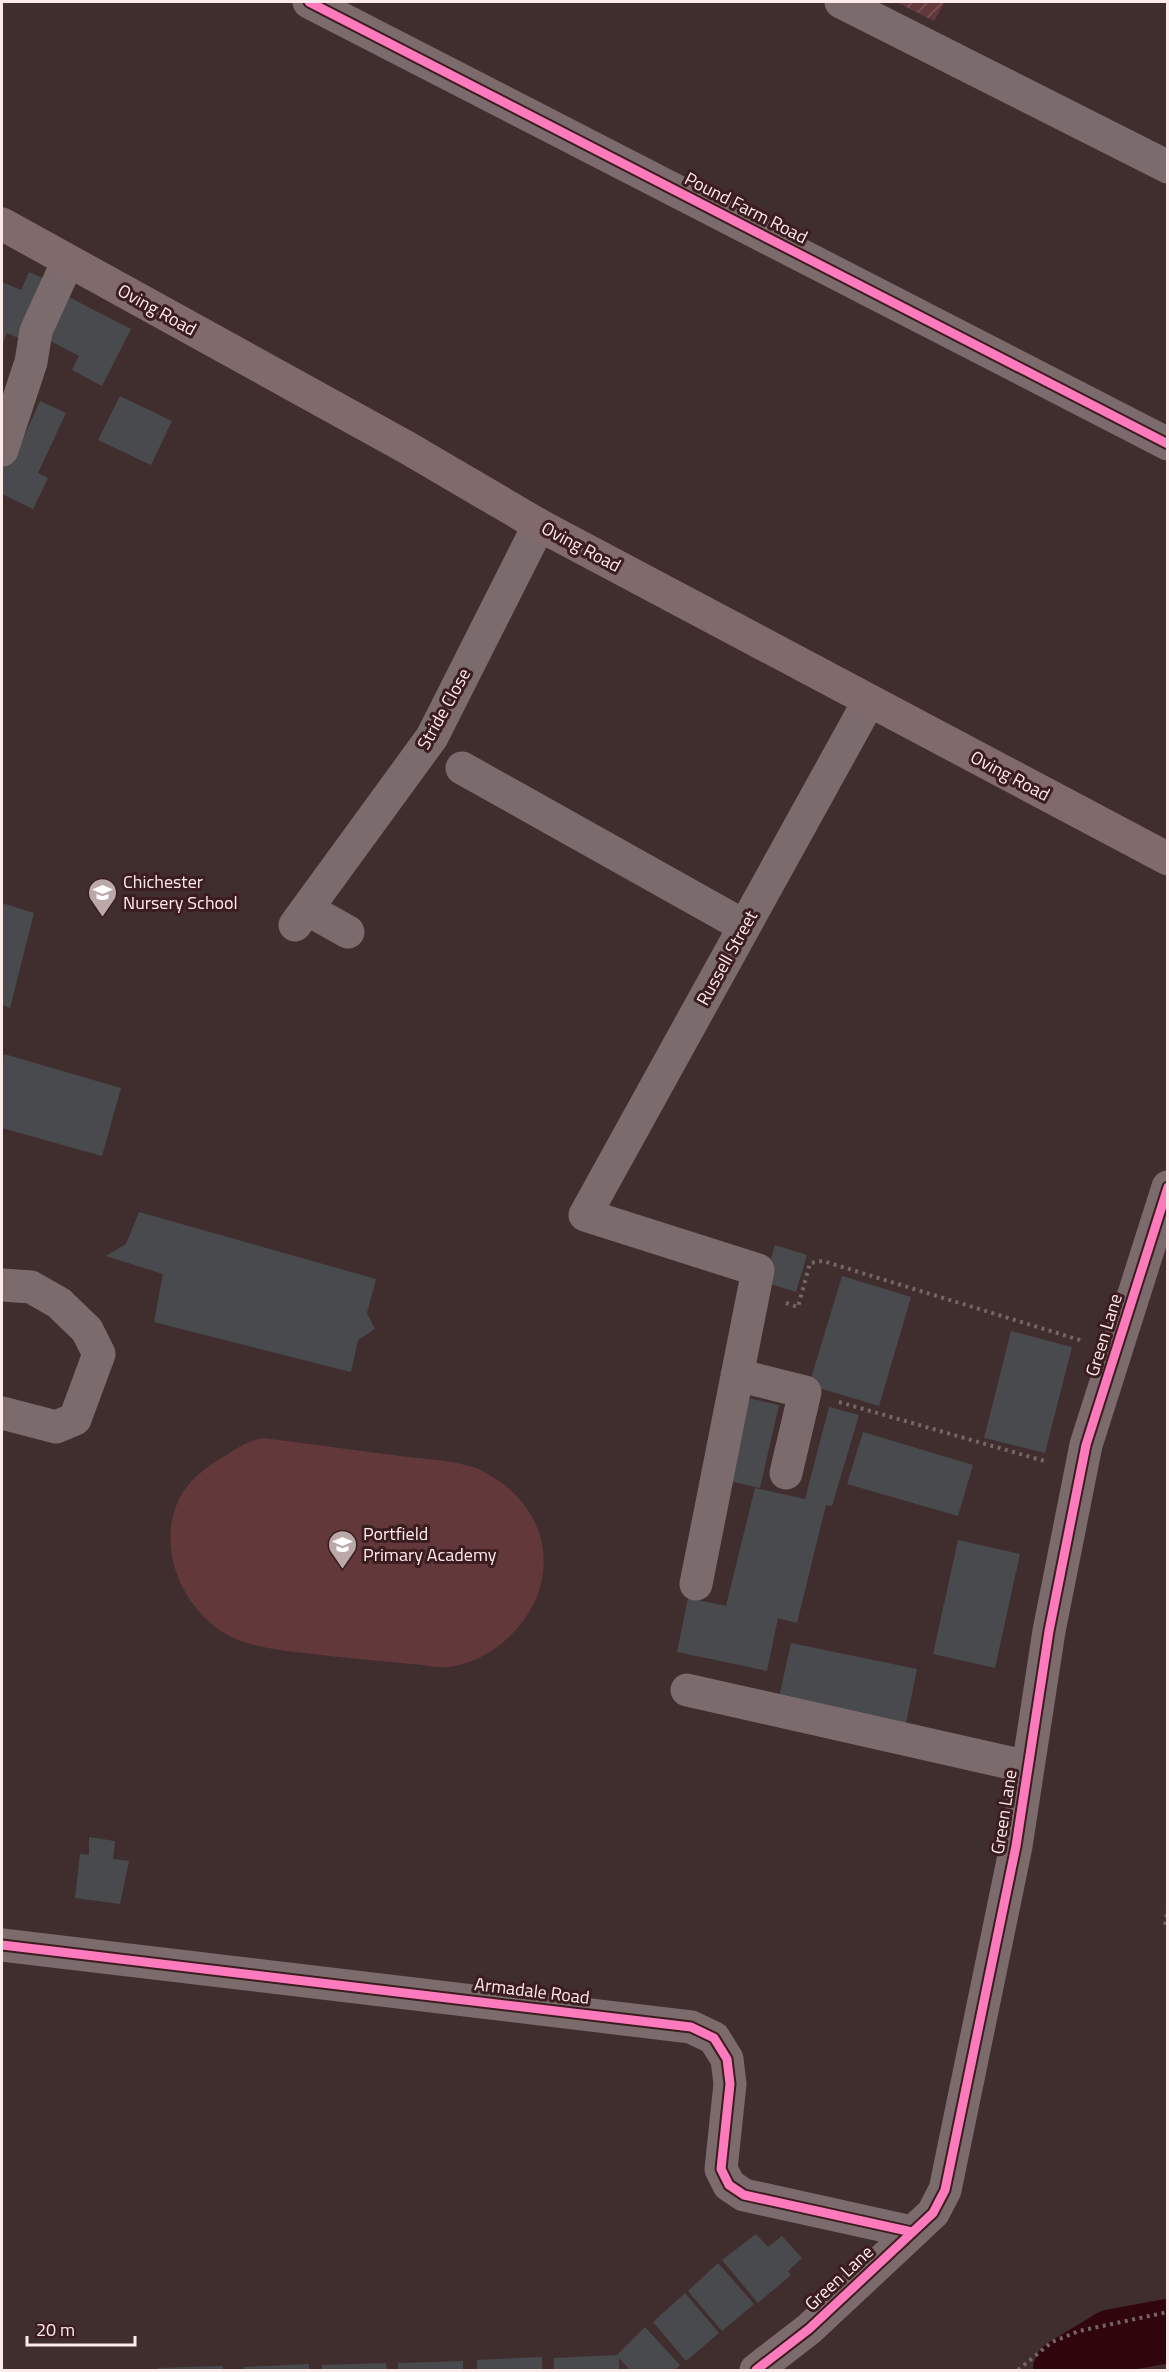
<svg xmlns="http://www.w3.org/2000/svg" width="1169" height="2372" font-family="'Titillium Web',sans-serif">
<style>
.garden{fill:url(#garden-furrows)}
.pitch{fill:#63383b}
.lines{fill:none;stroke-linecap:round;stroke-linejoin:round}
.river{stroke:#31050c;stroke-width:64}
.building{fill:#484a4e}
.path{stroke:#756566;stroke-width:4;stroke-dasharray:3 4.5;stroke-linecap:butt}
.minor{stroke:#7c6b6c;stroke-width:33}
.major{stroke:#806a6b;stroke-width:33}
.cycleway-casing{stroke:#3c1d1f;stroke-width:13}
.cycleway{stroke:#fd7abc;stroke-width:9}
.labels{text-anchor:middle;stroke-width:6;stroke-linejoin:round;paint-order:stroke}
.street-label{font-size:18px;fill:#fdebec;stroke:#3c1d1f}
.poi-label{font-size:18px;fill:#fdebec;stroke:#3c1d1f;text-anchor:start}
</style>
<defs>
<pattern id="garden-furrows" width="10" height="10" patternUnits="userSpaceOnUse" patternTransform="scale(1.5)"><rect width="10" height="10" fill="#63383b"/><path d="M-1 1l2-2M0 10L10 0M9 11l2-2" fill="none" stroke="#7a5558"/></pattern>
</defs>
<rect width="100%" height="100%" fill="#402e2f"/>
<path class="garden" d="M896,2H945L934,21Z"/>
<path class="pitch" d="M263,1438C309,1444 354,1450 400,1456C424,1459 450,1460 473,1467C482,1470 495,1478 503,1484C562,1529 554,1605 497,1647C483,1657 465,1666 447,1667C440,1668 431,1666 423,1665C384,1661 344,1658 305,1653C283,1651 259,1648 238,1640C184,1618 151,1545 183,1492C194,1475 211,1464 228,1454C240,1446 249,1441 263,1438Z"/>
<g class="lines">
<path class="river" d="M1065,2370L1113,2341L1168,2331"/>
</g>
<path class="building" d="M29,272L50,281L25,341L7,333L2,346V282L21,290Z
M61,293L131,329L102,386L72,370L79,356L39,335Z
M120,396L172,421L151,465L98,440Z
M40,401L66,413L38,473L48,478L33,509L2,494V456L13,461Z
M2,903L34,913L10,1008L2,1005Z
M4,1054L121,1088L102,1156L2,1128V1064Z
M139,1212L376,1279L367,1313L375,1329L358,1340L351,1372L154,1322L163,1274L106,1256L126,1244Z
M775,1245L807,1255L796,1292L764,1282Z
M842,1276L911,1297L879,1406L809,1385Z
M1011,1331L1072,1347L1045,1453L984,1438Z
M748,1398L779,1405L760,1488L729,1481Z
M829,1407L859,1415L832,1506L826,1505L797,1623L778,1618L767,1671L677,1652L688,1598L726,1606L755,1488L805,1499Z
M863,1432L973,1465L958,1516L847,1484Z
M958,1540L1020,1554L995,1668L933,1654Z
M791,1643L917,1669L905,1728L778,1702Z
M89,1837L115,1841L113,1859L129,1861L120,1904L75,1898L80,1854L89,1855Z
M756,2234L768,2247L782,2236L802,2258L788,2271L791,2275L758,2303L722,2260Z
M718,2263L754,2304L722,2331L688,2291Z
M685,2293L719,2333L686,2361L653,2322Z
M645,2327L680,2365L675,2370H630L619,2358V2370H554V2358L617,2355Z
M542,2357V2370H477V2360Z
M463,2361V2370H398V2363Z
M386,2363L387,2370H322V2365Z
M309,2364V2370H244V2367Z
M223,2366V2370H159L158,2368Z"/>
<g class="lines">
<path class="path" d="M786,1303L798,1307L810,1263L823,1261L1083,1341
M839,1402L1048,1462
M1168,1907L1165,1926L1168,1928
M1018,2370L1052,2342L1079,2331L1168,2312"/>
<path class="minor" d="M309,2L1168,444
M841,2L1168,167
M2,450L31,362L36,331L68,261
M462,768L744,926
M307,909L348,932
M295,925L432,737L539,525
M2,1285L31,1287L59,1303L87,1330L99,1354L75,1419L56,1427L2,1413
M737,1375L805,1392L786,1473
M696,1584L758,1270L585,1215L869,701
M687,1690L1028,1767
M2,1945L691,2027L714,2038L727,2059L730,2084L721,2169L729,2185L744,2195L912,2232
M756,2370L809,2329L933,2213L945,2190L1016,1846L1049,1631L1086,1445L1168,1187"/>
<path class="major" d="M2,224L406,447L539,525L1168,859"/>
<defs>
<path id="cycleway" d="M309,2L1168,444
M2,1945L691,2027L714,2038L727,2059L730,2084L721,2169L729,2185L744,2195L912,2232
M756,2370L809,2329L933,2213L945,2190L1016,1846L1049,1631L1086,1445L1168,1187"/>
</defs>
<use href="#cycleway" class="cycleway-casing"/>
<use href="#cycleway" class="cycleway"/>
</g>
<defs>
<symbol id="school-pin" viewBox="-11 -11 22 30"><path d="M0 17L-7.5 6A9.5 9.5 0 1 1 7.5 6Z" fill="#bba9aa" stroke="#3c1d1f"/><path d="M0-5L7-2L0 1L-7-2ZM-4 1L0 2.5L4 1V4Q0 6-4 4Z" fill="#fff"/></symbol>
</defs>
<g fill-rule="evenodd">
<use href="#school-pin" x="86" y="876" width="33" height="45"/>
<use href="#school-pin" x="326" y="1528" width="33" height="45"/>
</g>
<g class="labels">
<g class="street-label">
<text transform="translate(746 208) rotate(27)" y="6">Pound Farm Road</text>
<text transform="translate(157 310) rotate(29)" y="6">Oving Road</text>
<text transform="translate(581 547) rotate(28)" y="6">Oving Road</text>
<text transform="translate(444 709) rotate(-61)" y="6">Stride Close</text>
<text transform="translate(1010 776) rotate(28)" y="6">Oving Road</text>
<text transform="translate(727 958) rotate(-61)" y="6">Russell Street</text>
<text transform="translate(1104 1335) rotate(-73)" y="6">Green Lane</text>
<text transform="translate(1004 1812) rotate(-81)" y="6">Green Lane</text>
<text transform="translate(532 1991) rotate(7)" y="6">Armadale Road</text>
<text transform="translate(839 2278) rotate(-43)" y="6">Green Lane</text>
</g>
<g class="poi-label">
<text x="123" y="888">Chichester<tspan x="123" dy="21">Nursery School</tspan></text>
<text x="363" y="1540">Portfield<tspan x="363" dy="21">Primary Academy</tspan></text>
</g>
</g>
<rect width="1169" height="2372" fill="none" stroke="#fdebec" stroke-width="6"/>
<path d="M27 2336v9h108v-9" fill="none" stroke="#fdebec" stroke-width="3"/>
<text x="36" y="2336" font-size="18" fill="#fdebec" stroke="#3c1d1f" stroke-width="4.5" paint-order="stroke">20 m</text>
</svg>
